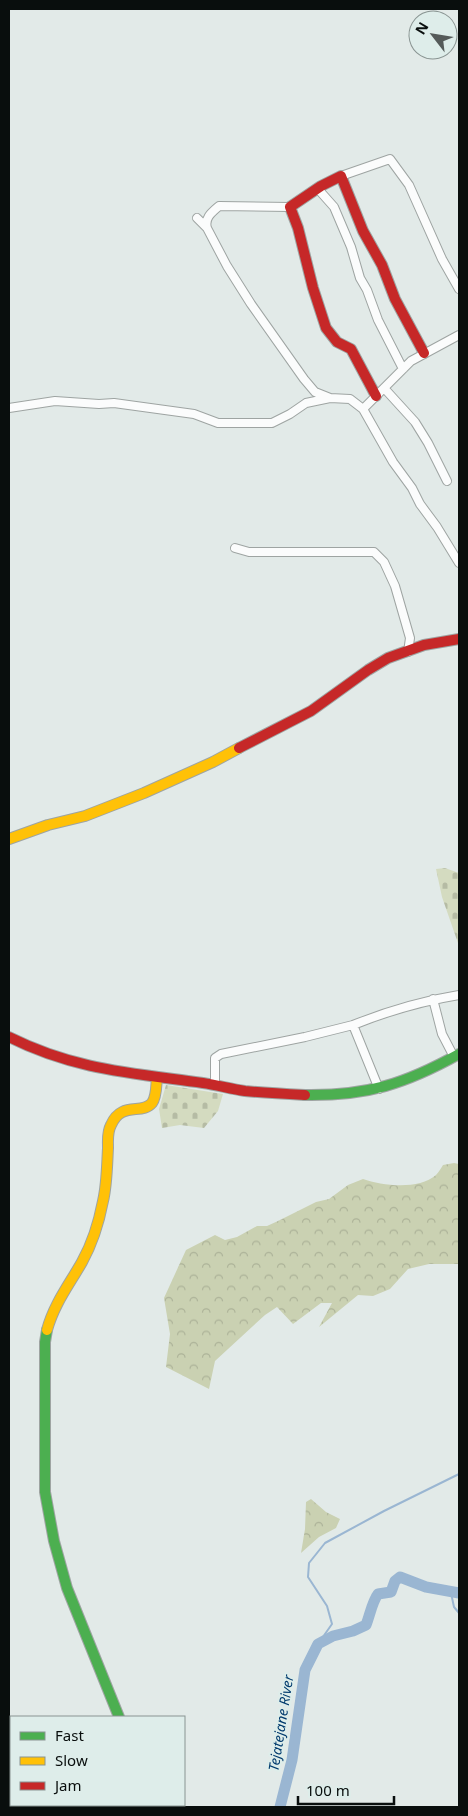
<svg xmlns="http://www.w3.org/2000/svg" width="468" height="1816" font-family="'Noto Sans',sans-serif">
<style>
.forest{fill:url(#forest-crowns)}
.cemetery{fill:url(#cemetery-stones)}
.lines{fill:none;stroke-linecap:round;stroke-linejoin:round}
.stream{stroke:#9ab6d2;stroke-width:2}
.river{stroke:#9ab6d2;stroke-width:11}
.street-casing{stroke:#9ea4a2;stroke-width:10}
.fast-casing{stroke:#9ea4a2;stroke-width:12}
.slow-casing{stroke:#9ea4a2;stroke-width:12}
.jam-casing{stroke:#9ea4a2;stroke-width:12}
.street{stroke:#fbfcfc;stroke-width:8}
.fast{stroke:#4caf50;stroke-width:10}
.slow{stroke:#ffc107;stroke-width:10}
.jam{stroke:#c62828;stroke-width:10}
.labels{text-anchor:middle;stroke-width:4.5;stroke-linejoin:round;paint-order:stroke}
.water-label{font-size:14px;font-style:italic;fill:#003a6d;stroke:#deedea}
</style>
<defs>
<pattern id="forest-crowns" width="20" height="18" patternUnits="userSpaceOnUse" patternTransform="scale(1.25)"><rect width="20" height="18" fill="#cad1b2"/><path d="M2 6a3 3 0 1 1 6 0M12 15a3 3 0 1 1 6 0" fill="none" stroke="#acb298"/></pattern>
<pattern id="cemetery-stones" width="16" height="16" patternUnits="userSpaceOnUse" patternTransform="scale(1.25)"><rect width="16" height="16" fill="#d4dbc0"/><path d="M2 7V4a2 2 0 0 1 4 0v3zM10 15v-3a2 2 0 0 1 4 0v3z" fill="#b5bba4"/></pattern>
</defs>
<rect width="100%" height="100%" fill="#e2eae8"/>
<path class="forest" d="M454,1163L459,1164V1264H429L408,1269L390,1289L373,1296L358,1295L319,1327L332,1303H321L293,1324L277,1307L265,1315L215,1361L209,1389L166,1367L170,1334L164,1298L186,1250L215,1235L225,1240L237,1237L257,1226H267L278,1221L316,1202L329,1199L348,1185L363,1179C383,1186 419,1190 436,1175C439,1172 441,1168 443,1165Z
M311,1499L326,1512L340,1519L336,1528L319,1537L301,1553L305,1529L306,1502Z"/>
<path class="cemetery" d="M445,868L459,873V946L442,897L436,869Z
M166,1085L223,1094L218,1111L204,1128L180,1125L162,1128L159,1109Z"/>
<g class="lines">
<path class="stream" d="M451,1593L454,1607L459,1613
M318,1644L332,1624L327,1606L308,1577L309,1563L325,1543L384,1511L459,1474"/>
<path class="river" d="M280,1807L292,1760L305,1670L318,1644L333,1636L353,1631L366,1625C370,1615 372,1602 378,1594L391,1592L395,1581L400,1577L426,1587L459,1593"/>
<defs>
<path id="street" d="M341,176L390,159L409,185L442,259L459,289
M318,189L334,207L351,247L360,278L367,290L378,320L403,369
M197,218L207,228L227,266L251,304L304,379L315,392L330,398L350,399L363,409L393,462L412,488L420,504L437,527L459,563
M207,228C204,218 212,212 219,206L290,207
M384,388L415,422L428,443L447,481
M9,408L55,401L99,404L114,403L194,414L218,423H272L290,414L306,403L330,398
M363,409L411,361L459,335
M235,548L249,552H374L384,562L395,586L410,638L408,652
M433,999L442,1034L454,1057
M215,1084V1058L221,1054L305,1037L353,1025
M379,1089L353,1025C388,1011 422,1001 459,995"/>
<path id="fast" d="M305,1095C367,1096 405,1084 459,1054
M47,1330L45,1342V1492L54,1541L67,1588L119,1717"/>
<path id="slow" d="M9,839L48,825L85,816L144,793L213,762L239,748
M47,1330C54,1304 69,1285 82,1262C92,1244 99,1222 103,1201C107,1184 107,1165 108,1148C108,1140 107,1132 111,1125C121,1101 142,1115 152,1103C157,1096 156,1085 157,1077"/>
<path id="jam" d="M376,396L351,349L337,342L326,328L313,288L298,228L290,207L321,186L341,176L363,231L382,265L395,299L424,353
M239,748L311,711L368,670L388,658L424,645L459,639
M9,1037C75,1070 132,1073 203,1083C217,1085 231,1089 245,1091C265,1093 285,1094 305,1095
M171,1805L174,1807"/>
</defs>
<use href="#street" class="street-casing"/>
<use href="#fast" class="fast-casing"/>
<use href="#slow" class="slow-casing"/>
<use href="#jam" class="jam-casing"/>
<use href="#street" class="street"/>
<use href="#fast" class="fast"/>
<use href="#slow" class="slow"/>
<use href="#jam" class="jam"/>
</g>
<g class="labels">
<g class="water-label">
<text transform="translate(281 1723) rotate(-81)" y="5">Tejatejane River</text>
</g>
</g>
<rect width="468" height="1816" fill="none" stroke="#090e0d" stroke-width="20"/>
<rect x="10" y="1716" width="175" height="90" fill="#deedea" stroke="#899492"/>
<rect x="20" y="1732" width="25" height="8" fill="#4caf50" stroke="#899492"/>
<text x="55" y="1741" font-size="15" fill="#090e0d">Fast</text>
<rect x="20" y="1757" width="25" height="8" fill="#ffc107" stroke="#899492"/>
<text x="55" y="1766" font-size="15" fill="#090e0d">Slow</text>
<rect x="20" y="1782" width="25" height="8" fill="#c62828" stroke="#899492"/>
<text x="55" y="1791" font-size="15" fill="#090e0d">Jam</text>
<g transform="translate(433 35) rotate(301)"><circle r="24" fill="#deedea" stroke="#899492"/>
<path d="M0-4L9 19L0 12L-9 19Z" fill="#555b5a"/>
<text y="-8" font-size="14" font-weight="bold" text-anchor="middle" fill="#090e0d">N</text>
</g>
<path d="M298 1796v8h96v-8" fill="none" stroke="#090e0d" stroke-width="2.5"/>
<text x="306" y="1796" font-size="15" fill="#090e0d" stroke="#deedea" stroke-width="4" paint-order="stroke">100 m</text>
</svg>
